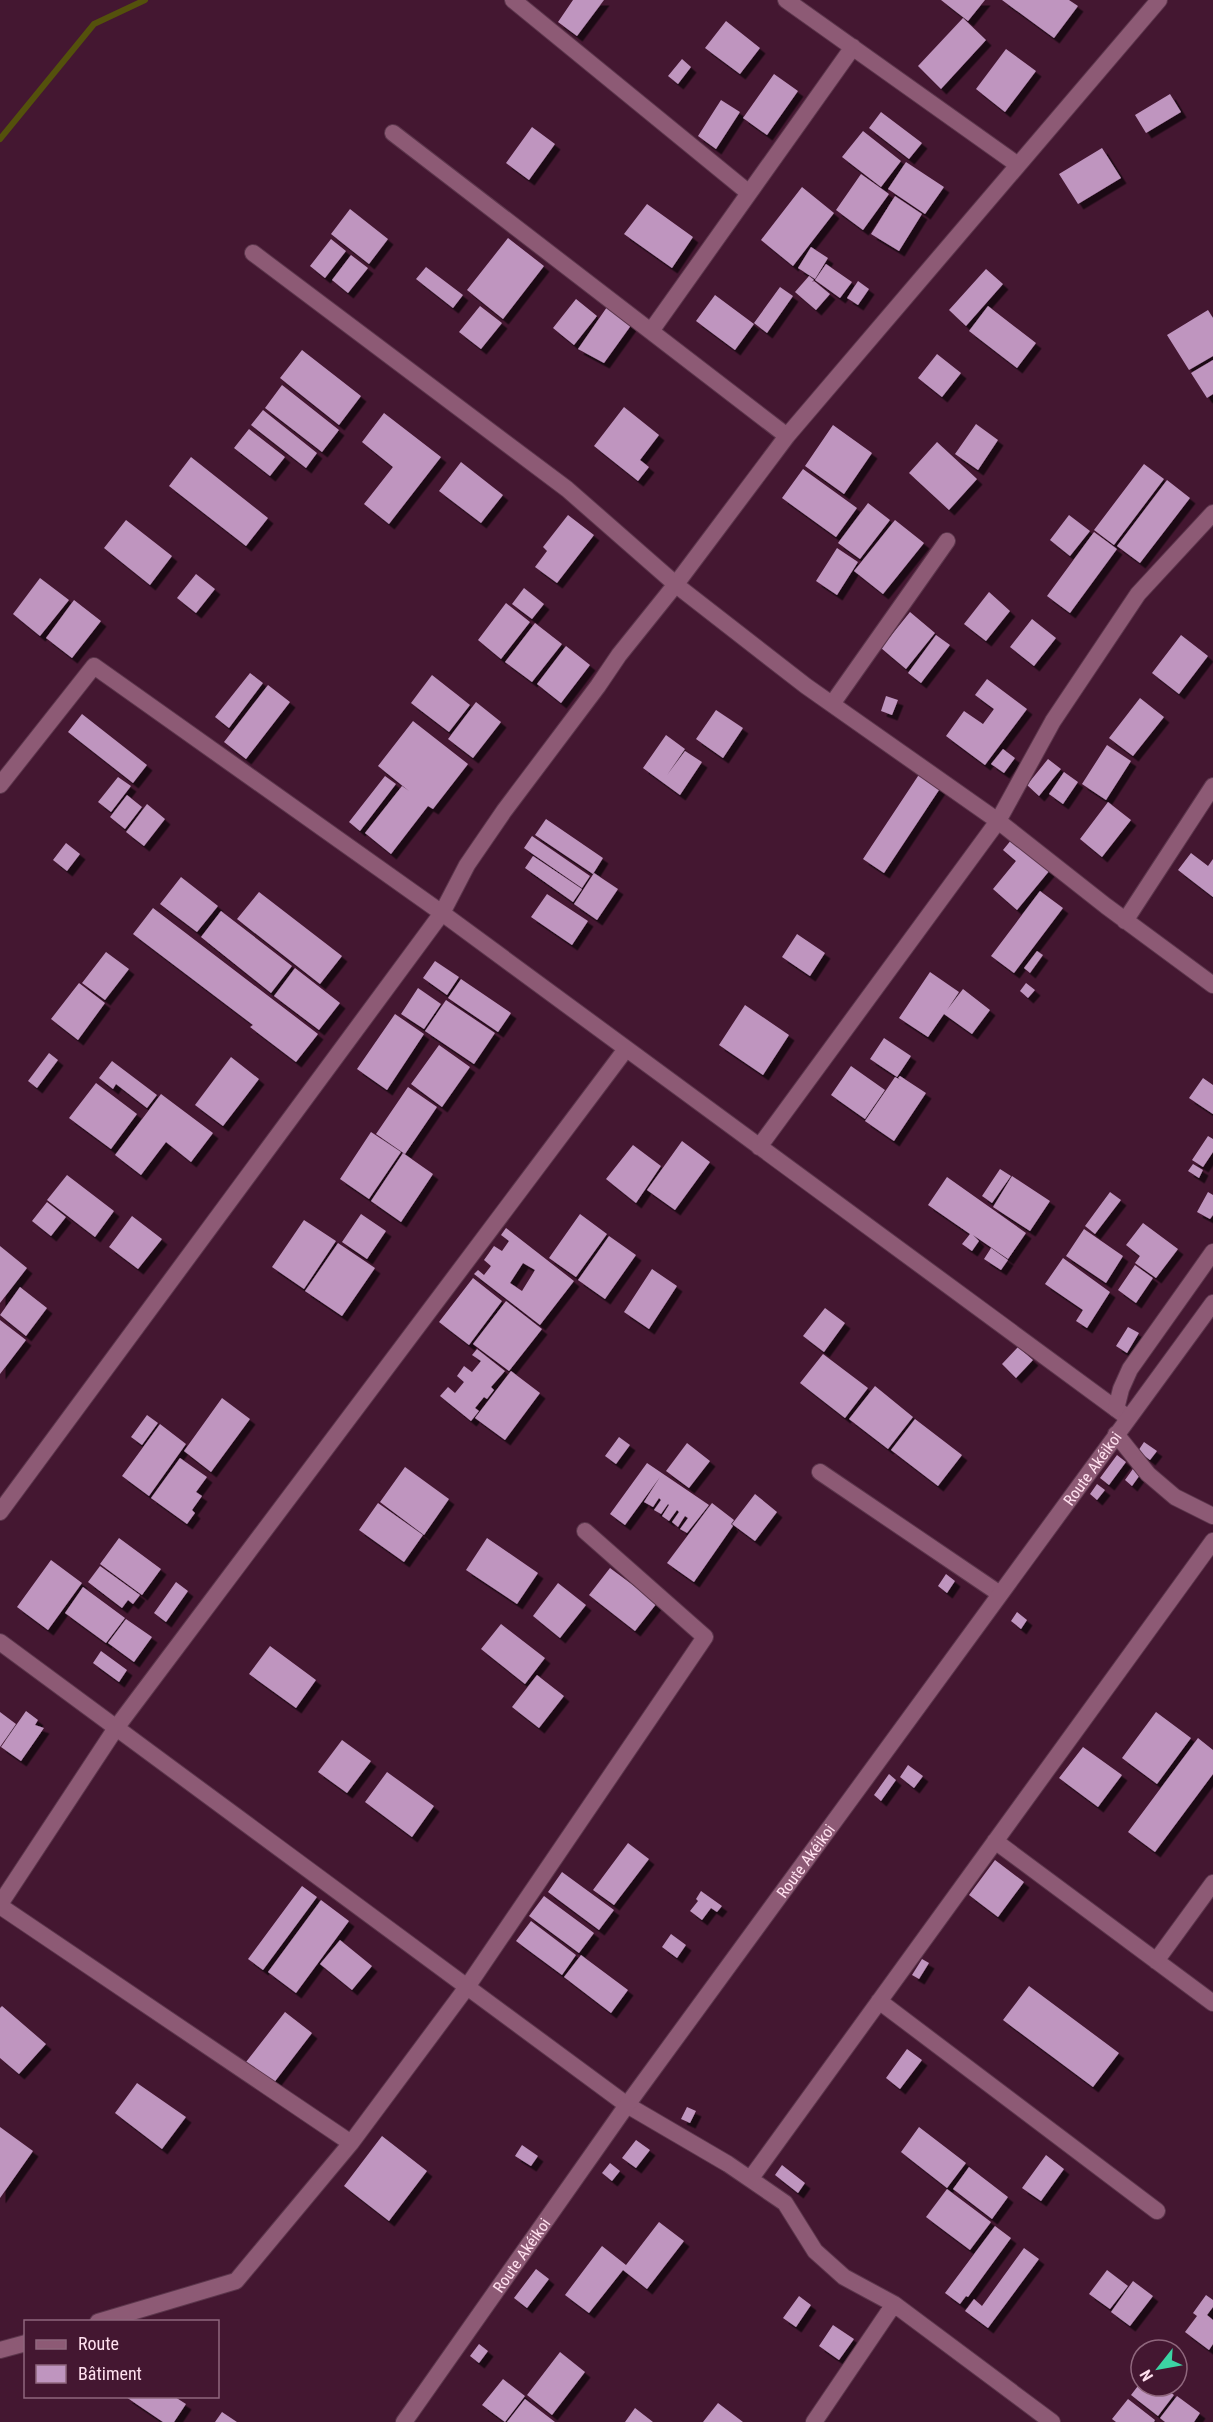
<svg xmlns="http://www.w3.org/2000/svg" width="1213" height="2422" font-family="'Roboto Condensed',sans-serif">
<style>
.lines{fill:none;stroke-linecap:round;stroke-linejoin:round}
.stream{stroke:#54510c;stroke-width:6}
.building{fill:#bf95bf;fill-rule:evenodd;filter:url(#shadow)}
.minor-casing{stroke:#5c364c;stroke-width:18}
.tertiary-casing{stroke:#5c364c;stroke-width:18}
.minor{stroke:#8d5a75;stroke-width:16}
.tertiary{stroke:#8d5a75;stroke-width:16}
.labels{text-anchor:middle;stroke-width:6;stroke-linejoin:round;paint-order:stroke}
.street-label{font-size:16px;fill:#ffe0ef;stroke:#441731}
</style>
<defs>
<filter id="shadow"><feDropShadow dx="5.5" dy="5.5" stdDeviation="0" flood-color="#0009"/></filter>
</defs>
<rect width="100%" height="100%" fill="#441731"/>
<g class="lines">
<path class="stream" d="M0,139L94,24L145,0"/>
</g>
<path class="building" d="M573,0H604L577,36L558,22Z
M941,0H985L968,21Z
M1002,0H1069L1078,6L1054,38Z
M963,18L986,40L941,89L918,66Z
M726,21L760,48L740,74L705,48Z
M1006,49L1036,71L1005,112L976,89Z
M682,59L691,67L678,84L668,76Z
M774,74L798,91L767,135L743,118Z
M1170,94L1181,112L1146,133L1135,115Z
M721,100L740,112L716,149L698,136Z
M881,112L922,143L909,159L869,128Z
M532,127L555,144L529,180L506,163Z
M863,131L901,161L881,187L842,157Z
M1102,148L1121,178L1078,204L1059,174Z
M906,162L944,187L925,214L888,189Z
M861,174L889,194L863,230L836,210Z
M802,187L834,213L793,266L761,240Z
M895,196L922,214L899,251L871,234Z
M647,204L693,237L672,268L624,234Z
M350,209L388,239L369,264L331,234Z
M508,238L544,266L503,319L467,290Z
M331,239L346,251L325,278L310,266Z
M811,247L828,258L815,279L798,268Z
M351,255L368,268L348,293L332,280Z
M826,264L852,282L840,298L815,280Z
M426,267L463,295L453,308L416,279Z
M986,269L1003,284L966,326L949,310Z
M809,276L814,280L812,282L814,281L830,294L816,310L795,292Z
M858,281L869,289L858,305L847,298Z
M780,287L793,296L767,333L754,323Z
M715,295L754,324L735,350L696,321Z
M576,299L597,316L574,345L553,328Z
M480,306L502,323L481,349L459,332Z
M988,306L1036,343L1017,368L969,331Z
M607,307L632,324L604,363L578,349Z
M1208,310L1213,318V356L1189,370L1167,335Z
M302,350L361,396L339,425L280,378Z
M937,354L961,373L942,397L918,378Z
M1213,360V394L1207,398L1191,373Z
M282,385L339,430L322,452L265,408Z
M624,407L659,435L640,460L649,467L638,481L594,446Z
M263,410L317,453L306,468L251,425Z
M384,413L441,457L389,524L364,504L393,467L362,442Z
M976,424L998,440L978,470L955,454Z
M833,425L872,453L844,494L805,466Z
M249,429L285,457L270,476L234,448Z
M937,442L977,479L949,510L909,473Z
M191,457L268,518L246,546L169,486Z
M461,462L503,495L481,523L439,491Z
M1144,464L1164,479L1114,545L1094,530Z
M803,469L857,508L836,537L782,498Z
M1167,480L1190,498L1140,563L1117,546Z
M868,503L890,520L860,559L838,543Z
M568,515L594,535L557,583L535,567L547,551L543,547Z
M1069,515L1090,531L1070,556L1050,540Z
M126,520L172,556L150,585L104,548Z
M895,520L924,543L883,594L854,571Z
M1094,532L1117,549L1070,613L1047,596Z
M837,548L858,562L837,595L816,581Z
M196,574L215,589L196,613L177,598Z
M40,578L69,600L40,636L13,614Z
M524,588L544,604L532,619L512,604Z
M989,592L1010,611L986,641L964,624Z
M74,600L101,621L72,658L46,638Z
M506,603L530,622L501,659L478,640Z
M910,612L935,633L906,669L881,648Z
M1032,619L1056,638L1034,666L1010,647Z
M535,623L562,644L532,682L505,662Z
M936,635L950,645L921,683L908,673Z
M1181,635L1208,656L1179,694L1152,673Z
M566,646L590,665L561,703L537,684Z
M250,673L263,683L229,728L215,717Z
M432,675L470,705L449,732L411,703Z
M987,679L1027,709L985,765L946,736L964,711L983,724L994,709L975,695Z
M268,685L290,702L246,759L224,742Z
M886,696L898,700L892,715L881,711Z
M1140,698L1164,717L1133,756L1109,738Z
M476,702L501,722L473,758L448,739Z
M716,710L743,728L723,758L696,739Z
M82,714L147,765L133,783L68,732Z
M413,721L468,764L433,809L428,806L391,854L365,833L402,786L409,791L378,766Z
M666,735L685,749L667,775L685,751L702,762L680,795L643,768Z
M1107,745L1131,761L1106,800L1082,784Z
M1003,749L1015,758L1004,773L991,764Z
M1048,759L1061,769L1039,796L1027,785Z
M922,770L943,784L884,873L863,859Z
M1064,772L1078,782L1063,804L1049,794Z
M385,776L396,784L360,831L349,822Z
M118,777L131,786L111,812L98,802Z
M127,795L142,807L125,829L110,817Z
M1108,802L1131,820L1102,857L1080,839Z
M147,804L165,819L144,846L126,832Z
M546,819L603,858L593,874L535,835Z
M532,836L590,876L582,888L524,848Z
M1012,839L1050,870L1017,910L993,889L1016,861L1003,850Z
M66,843L80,854L67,871L53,860Z
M1191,853L1208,866L1213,859V897L1178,870Z
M533,856L582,889L573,902L525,868Z
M594,873L618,889L597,920L574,904Z
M181,877L218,906L197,932L160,904Z
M1040,891L1063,908L1014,973L991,956Z
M259,892L342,956L320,984L237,919Z
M547,894L588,921L572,945L531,917Z
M153,908L318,1034L296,1062L250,1027L253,1025L133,934Z
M221,911L292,966L271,993L201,937Z
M797,934L825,953L810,976L782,957Z
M1037,951L1043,955L1030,973L1024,968Z
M106,952L129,969L105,1000L82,983Z
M435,961L459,977L447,995L423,978Z
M295,968L340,1003L319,1030L274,996Z
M930,972L959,992L947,1010L963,989L990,1010L972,1034L944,1014L928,1037L899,1018Z
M461,979L511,1013L498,1032L448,998Z
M79,983L105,1003L78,1040L51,1019Z
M1026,983L1035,990L1028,998L1020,991Z
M418,988L441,1004L424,1029L401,1014Z
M446,1000L495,1033L474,1064L425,1031Z
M745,1005L789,1035L763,1075L719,1045Z
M395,1014L424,1034L387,1090L357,1069Z
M884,1038L911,1056L897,1077L870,1059Z
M439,1045L470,1067L442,1107L411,1084Z
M49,1053L58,1060L37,1088L28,1081Z
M231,1057L259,1079L223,1126L195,1105Z
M112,1061L157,1095L147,1108L116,1084L113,1089L99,1078Z
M851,1066L885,1090L865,1119L831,1095Z
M900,1076L926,1093L894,1141L865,1121L895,1077L901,1080L898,1078Z
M1203,1078L1213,1085V1114L1189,1098Z
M96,1083L137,1114L111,1149L69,1118Z
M408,1087L437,1107L405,1154L376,1134Z
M161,1094L213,1133L191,1162L166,1142L141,1175L115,1155Z
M371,1132L401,1152L369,1199L340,1179Z
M1208,1136L1213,1139V1152L1203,1167L1192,1160Z
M682,1141L710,1162L675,1210L647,1190Z
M633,1145L661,1166L636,1203L606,1179Z
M403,1153L433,1174L401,1222L371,1201Z
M1193,1164L1203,1170L1199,1178L1188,1171Z
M1000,1169L1011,1176L992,1203L982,1196Z
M67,1175L114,1211L95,1237L47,1200Z
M1012,1176L1050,1201L1030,1231L993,1207Z
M947,1177L1026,1233L1008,1259L973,1235L979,1241L972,1251L962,1244L970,1234L928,1205Z
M1110,1192L1121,1200L1095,1234L1085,1226Z
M1208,1192L1213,1195V1215L1210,1219L1197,1212Z
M47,1202L66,1217L51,1236L32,1221Z
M361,1214L386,1231L367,1259L342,1242Z
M580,1214L607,1234L576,1277L549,1258Z
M132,1216L162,1239L138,1269L109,1247Z
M304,1220L336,1241L304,1289L272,1267Z
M1143,1223L1178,1249L1156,1278L1135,1263L1140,1256L1126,1245Z
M506,1228L574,1281L540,1325L474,1274L478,1270L484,1275L491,1266L484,1260L494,1246L502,1251L509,1241L501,1235ZM523,1263L535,1270L522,1291L510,1283Z
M1084,1229L1123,1256L1106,1283L1066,1256Z
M609,1236L636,1255L605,1299L578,1280Z
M338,1243L375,1268L342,1316L305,1291Z
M0,1246L27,1268L0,1303Z
M991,1248L1008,1260L1001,1270L984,1259Z
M1063,1258L1110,1292L1087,1328L1076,1321L1083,1310L1045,1284Z
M1135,1265L1153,1278L1136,1303L1118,1290Z
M652,1269L677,1286L649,1329L624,1312Z
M473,1278L502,1301L469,1345L439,1322Z
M20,1287L47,1308L26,1336L0,1315Z
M506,1301L542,1329L509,1371L473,1344Z
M825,1308L845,1323L824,1352L803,1336Z
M0,1320L26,1340L0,1374Z
M1128,1327L1139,1333L1127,1353L1116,1346Z
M1018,1347L1033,1360L1016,1378L1002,1364Z
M477,1349L505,1371L491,1387L494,1390L487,1399L484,1397L475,1408L479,1411L471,1421L440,1396L448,1387L455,1393L464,1382L457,1376L464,1366L472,1372L481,1361L472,1355Z
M823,1354L868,1388L845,1418L800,1383Z
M511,1371L540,1393L505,1440L475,1418Z
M875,1386L913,1417L888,1449L849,1419Z
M222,1398L250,1419L211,1472L184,1451Z
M147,1415L158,1423L142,1445L131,1437Z
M915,1419L962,1455L938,1486L891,1450Z
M160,1424L186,1444L149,1496L122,1476Z
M619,1437L630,1445L616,1464L605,1456Z
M1144,1442L1157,1451L1150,1460L1138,1451Z
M687,1443L710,1461L689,1488L666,1471Z
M1117,1455L1126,1462L1109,1485L1100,1478Z
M180,1458L207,1477L196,1492L202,1496L192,1510L195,1513L187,1524L151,1498Z
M647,1463L709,1505L687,1533L680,1529L688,1518L685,1516L678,1527L672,1522L679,1512L677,1510L669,1521L662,1516L669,1505L668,1504L661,1514L654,1510L661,1500L659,1498L653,1507L644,1502L660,1477L625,1525L610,1514Z
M1135,1466L1142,1472L1132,1486L1125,1480Z
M405,1467L449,1499L424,1535L380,1502Z
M1097,1484L1105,1490L1097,1500L1090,1494Z
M755,1494L777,1512L755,1541L732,1524Z
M378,1503L423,1535L404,1562L359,1530Z
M712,1503L734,1520L731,1524L733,1526L694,1582L667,1563Z
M119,1538L161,1569L142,1595L100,1564Z
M487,1538L538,1573L517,1604L466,1570Z
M51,1560L82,1583L48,1630L17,1607Z
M100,1566L140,1595L133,1604L128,1600L122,1608L88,1582Z
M610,1568L657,1603L635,1631L589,1595Z
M946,1574L955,1581L947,1593L938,1586Z
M176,1582L188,1591L166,1622L154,1613Z
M558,1583L586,1605L560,1638L533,1616Z
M83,1587L125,1618L106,1643L65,1613Z
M1017,1612L1027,1620L1021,1629L1011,1621Z
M126,1619L152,1637L134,1662L108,1643Z
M501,1624L545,1658L525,1684L481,1649Z
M270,1646L316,1680L296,1708L249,1674Z
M101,1651L127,1670L119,1682L93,1663Z
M537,1675L564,1696L539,1728L512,1707Z
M26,1711L38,1720L35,1725L44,1728L21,1761L1,1747Z
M0,1712L16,1724L0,1747Z
M1156,1712L1191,1738L1157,1784L1122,1758Z
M1198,1738L1213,1750V1774L1155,1852L1128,1832Z
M342,1740L371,1761L347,1793L318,1772Z
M1083,1747L1122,1775L1098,1807L1059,1778Z
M908,1765L923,1776L914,1788L900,1777Z
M387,1772L434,1806L412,1837L365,1802Z
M889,1774L896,1780L881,1801L874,1795Z
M628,1843L649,1859L614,1905L593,1890Z
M995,1860L1024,1882L998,1917L969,1895Z
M562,1872L614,1910L599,1930L548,1892Z
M302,1886L317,1897L263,1970L248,1959Z
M701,1891L722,1906L717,1912L711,1908L702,1920L690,1911L698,1901L696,1899Z
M544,1896L594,1933L579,1953L529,1916Z
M321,1900L349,1921L296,1993L268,1972Z
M531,1921L576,1955L562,1975L516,1941Z
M671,1934L686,1945L677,1958L662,1947Z
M340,1940L372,1966L352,1990L320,1964Z
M581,1955L628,1990L611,2013L564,1977Z
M922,1959L929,1963L919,1979L912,1975Z
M1029,1986L1119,2053L1093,2087L1003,2020Z
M2,2006L46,2044L19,2074L0,2058V2008Z
M285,2012L312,2033L273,2084L246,2062Z
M907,2049L922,2060L900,2089L886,2078Z
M137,2083L186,2117L162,2149L115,2113Z
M687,2107L696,2111L690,2123L681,2119Z
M0,2127L33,2151L0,2198Z
M919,2127L966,2163L947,2188L901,2152Z
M382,2136L427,2171L389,2221L344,2186Z
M636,2140L650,2150L636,2168L622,2158Z
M522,2145L538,2156L531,2166L515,2156Z
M1046,2155L1064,2169L1041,2201L1022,2188Z
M610,2163L620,2171L612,2181L602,2173Z
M782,2165L805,2183L798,2193L775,2175Z
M969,2167L1008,2197L992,2219L953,2189Z
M947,2189L991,2222L970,2250L926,2217Z
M659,2222L684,2241L647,2289L623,2270L589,2313L565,2295L602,2246L626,2265Z
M995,2226L1011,2238L968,2297L966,2296L960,2304L945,2293Z
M1024,2248L1039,2259L988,2328L965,2311L974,2299L982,2306Z
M536,2269L549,2279L527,2308L514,2298Z
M1107,2270L1128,2286L1110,2309L1089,2294Z
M1133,2281L1153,2296L1130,2326L1111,2312Z
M1206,2295L1213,2300V2307L1207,2315L1213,2320V2344L1209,2350L1185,2332L1197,2316L1193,2313Z
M799,2296L811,2305L796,2327L783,2318Z
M833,2325L854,2339L839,2360L819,2346Z
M479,2344L488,2351L479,2363L470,2356Z
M560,2352L585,2372L552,2415L527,2395Z
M503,2379L525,2396L505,2422L482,2405Z
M1141,2382V2386H1162L1174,2395L1158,2416L1131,2395Z
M1177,2396L1200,2413L1194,2422H1165L1160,2418Z
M126,2397H175L186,2404L174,2422H163Z
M525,2399L555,2422H507Z
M1128,2399L1155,2420L1154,2422H1116L1112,2419Z
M718,2403L743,2422H703Z
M635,2408L653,2422H625Z
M222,2412L237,2422H215Z"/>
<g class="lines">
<defs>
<path id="minor" d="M513,0L749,193
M786,0L1018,165
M393,133L787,436
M253,253L567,489L680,588L806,686L998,821L1106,906L1213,985
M651,331L853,47
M832,704L947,541
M0,785L94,666L442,913L1127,1417
M1125,921L1213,786
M759,1147L998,821L1053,721L1138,594L1213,513
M1116,1434L1148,1474L1175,1497L1213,1516
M820,1472L1000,1594
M0,1512L442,913L467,865L504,811L598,686L619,655L676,584L787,436L1159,0
M0,1642L627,2105L728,2164L785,2203L815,2251L844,2277L894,2304L1052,2422
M995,1841L1213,2003
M0,1904L116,1728L626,1049
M0,1906L351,2143
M1156,1961L1213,1883
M879,2001L1157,2211
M751,2178L1213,1541
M98,2322L236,2281L351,2143L467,1987L705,1637L585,1531
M0,2350L26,2343
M814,2422L894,2304"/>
<g id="tertiary">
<path d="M1116,1409L1121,1389L1130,1369L1213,1252"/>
<path id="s1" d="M404,2422L627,2105L1213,1303"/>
</g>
</defs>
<use href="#minor" class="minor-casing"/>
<use href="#tertiary" class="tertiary-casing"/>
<use href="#minor" class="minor"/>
<use href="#tertiary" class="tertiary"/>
</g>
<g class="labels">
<g class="street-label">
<text dy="6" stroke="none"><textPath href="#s1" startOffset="1176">Route Akéikoi</textPath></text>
<text dy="6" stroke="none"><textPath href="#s1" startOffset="690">Route Akéikoi</textPath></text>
<text dy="6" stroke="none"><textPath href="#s1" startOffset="204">Route Akéikoi</textPath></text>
</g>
</g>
<rect x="24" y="2320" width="195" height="78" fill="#441731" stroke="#8f677d" stroke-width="1.5"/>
<rect x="36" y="2340" width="30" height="9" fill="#8d5a75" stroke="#8f677d" stroke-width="1.5"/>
<text x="78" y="2350" font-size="18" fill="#ffe0ef">Route</text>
<rect x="36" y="2365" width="30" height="18" fill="#bf95bf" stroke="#8f677d" stroke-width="1.5"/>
<text x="78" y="2380" font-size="18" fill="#ffe0ef">Bâtiment</text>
<g transform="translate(1159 2368) rotate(239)"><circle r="28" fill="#441731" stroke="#8f677d" stroke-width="1.5"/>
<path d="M0-4.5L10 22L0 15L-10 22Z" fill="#3cd4a4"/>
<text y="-9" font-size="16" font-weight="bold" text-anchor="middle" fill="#ffe0ef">N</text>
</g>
</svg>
